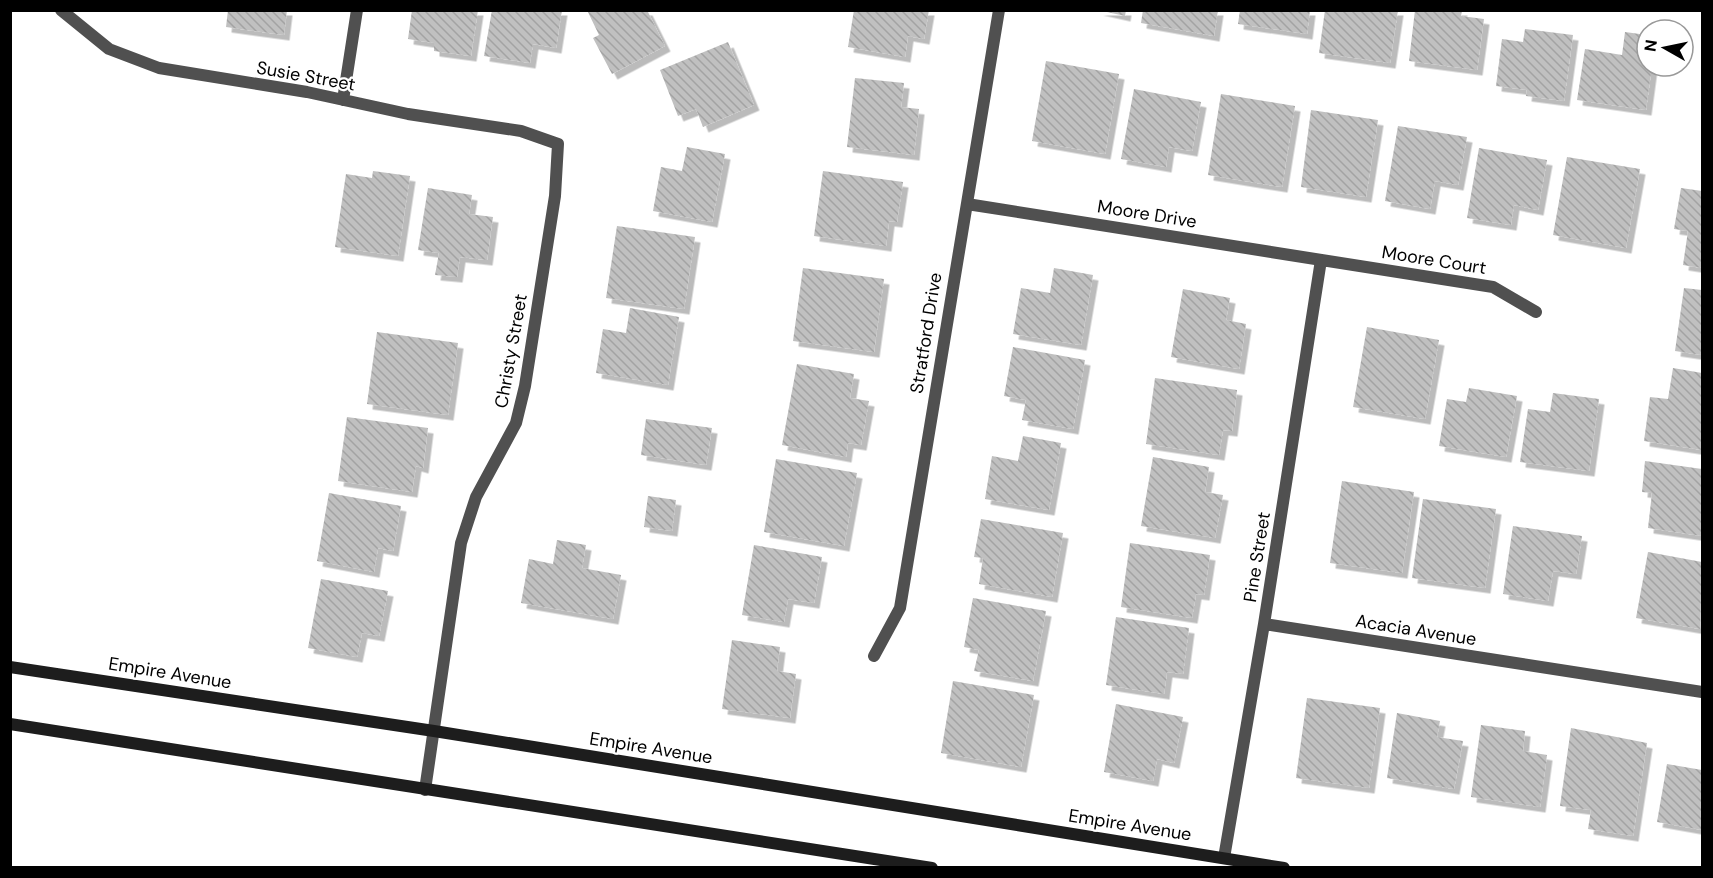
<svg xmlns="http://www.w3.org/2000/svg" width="1713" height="878" font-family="'DM Sans',sans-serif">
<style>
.building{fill:url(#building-back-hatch);filter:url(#shadow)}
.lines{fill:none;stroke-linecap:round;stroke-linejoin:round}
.street{stroke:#505050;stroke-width:12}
.secondary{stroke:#1d1d1d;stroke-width:12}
.labels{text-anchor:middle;stroke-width:4.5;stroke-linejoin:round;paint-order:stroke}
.street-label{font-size:18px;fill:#000;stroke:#fff}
</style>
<defs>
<pattern id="building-back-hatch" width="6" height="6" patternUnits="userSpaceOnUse" patternTransform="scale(1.5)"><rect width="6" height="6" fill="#c0c0c0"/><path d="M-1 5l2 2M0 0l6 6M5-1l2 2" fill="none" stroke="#a3a3a3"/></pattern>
<filter id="shadow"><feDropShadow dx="5.5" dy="5.5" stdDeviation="0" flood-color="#0004"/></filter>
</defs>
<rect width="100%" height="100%" fill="#fff"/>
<path class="building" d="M228,10H287L284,35L226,27Z
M412,10H478L471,56L434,51V43L408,39Z
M492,10H562L556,48L533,44L530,63L484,56Z
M587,10H647L665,46L612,74L593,38L599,35Z
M854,10H929L924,39L908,36L905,57L848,47Z
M1098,10H1126L1125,16Z
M1143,10H1218L1214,36L1141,23Z
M1240,10H1310L1307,34L1238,24Z
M1325,10H1398L1390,63L1319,53Z
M1415,10H1462L1461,16L1484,19L1477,70L1409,61Z
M1525,29L1573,35L1564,101L1526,96L1527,90L1496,86L1502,39L1523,42Z
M1625,32L1647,35V66H1652L1646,110L1577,100L1585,49L1622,55Z
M728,42L754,105L703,127L696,109L678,116L660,70Z
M1046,61L1119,74L1105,154L1032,141Z
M855,78L904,83L901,107L919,109L914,155L847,147Z
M1134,89L1201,102L1192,151L1169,147L1166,167L1121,159Z
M1221,94L1295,106L1282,187L1208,175Z
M1311,110L1378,120L1366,197L1301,187Z
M1398,126L1467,137L1458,185L1435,181L1430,209L1385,201Z
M687,147L725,154L712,222L653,211L661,167L682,171Z
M1479,148L1547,160L1538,210L1514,205L1511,225L1467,218Z
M1567,157L1640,169L1626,248L1553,235Z
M373,171L410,176L398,256L335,247L346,174L372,178Z
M823,171L903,182L897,222L889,221L886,246L814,236Z
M428,188L472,195L469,214L493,217L487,260L460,257L457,277L435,275L439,253L418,250Z
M1681,188L1702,191V268L1683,265L1688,231L1674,229Z
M617,226L695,237L684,309L606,298Z
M803,268L884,279L874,352L793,341Z
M1054,268L1093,275L1081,345L1013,334L1021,288L1050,293Z
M1684,288L1702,290V355L1675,351Z
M1183,289L1230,298L1226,320L1246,324L1239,369L1171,357Z
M630,308L679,317L668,385L596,373L603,329L626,333Z
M1367,327L1439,340L1425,419L1353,407Z
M377,332L458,343L448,415L367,404Z
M1013,347L1085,360L1073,429L1022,420L1026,400L1004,396Z
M797,364L854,374L850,398L869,401L861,445L848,443L846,457L782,445Z
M1673,368L1702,373V450L1644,441L1650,397L1668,399Z
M1155,378L1237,390L1232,431L1223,430L1219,455L1146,444Z
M1469,388L1517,396L1506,457L1439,446L1447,399L1466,402Z
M1553,393L1599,399L1589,471L1520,462L1528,409L1550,412Z
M347,417L428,428L423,468L416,466L412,492L338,481Z
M646,419L712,428L706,465L641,455Z
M1023,436L1061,443L1049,510L985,499L992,456L1018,461Z
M1153,457L1209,467L1205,492L1223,495L1215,538L1141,526Z
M776,459L857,473L844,546L764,532Z
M1645,461L1702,469V536L1648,528L1652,493L1642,492Z
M1342,481L1414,492L1402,573L1330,563Z
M329,493L401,506L393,551L378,548L374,572L317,561Z
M648,496L676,500L672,531L644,527Z
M1423,499L1496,509L1485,588L1412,578Z
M981,519L1063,533L1052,597L979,584L983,558L974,557Z
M1513,526L1582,536L1576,574L1553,571L1548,601L1503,594Z
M557,540L586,545L582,568L621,575L613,619L521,603L529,559L553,564Z
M1130,543L1210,555L1204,595L1196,594L1192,618L1121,607Z
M754,545L822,557L814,603L788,599L784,622L742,615Z
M1648,552L1702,562L1700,629L1636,618Z
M321,579L388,591L379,636L362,633L357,657L308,648Z
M973,598L1046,611L1033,681L974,671L979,650L964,647Z
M1116,617L1189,628L1183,674L1167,672L1164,694L1106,685Z
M732,640L780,647L777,671L796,674L790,718L722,709Z
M953,681L1034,695L1021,767L941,753Z
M1307,698L1380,708L1369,788L1296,778Z
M1116,704L1183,717L1174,763L1157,759L1153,781L1104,772Z
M1397,713L1440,721L1437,737L1463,741L1454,789L1387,778Z
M1481,725L1525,731L1523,751L1547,755L1540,807L1471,797Z
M1571,728L1647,743L1633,836L1588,829L1591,810L1560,806Z
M1667,764L1702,770V830L1657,822Z"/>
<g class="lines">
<path class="street" d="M61,10L109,49L159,68L307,92L408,114L521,131L558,144L555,196L525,386L516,423L476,497L461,543L425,790
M343,100L357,10
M967,204L1493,287L1536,312
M1264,624L1702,692
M874,656L900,608L999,10
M1224,858L1264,624L1321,260"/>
<path class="secondary" d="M10,667L434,731L1284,868
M10,724L932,868"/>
</g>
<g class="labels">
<g class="street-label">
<text transform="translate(306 76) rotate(10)" y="6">Susie Street</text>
<text transform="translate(1147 214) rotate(9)" y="6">Moore Drive</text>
<text transform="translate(1434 260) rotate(9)" y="6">Moore Court</text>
<text transform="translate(926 333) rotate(-81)" y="6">Stratford Drive</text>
<text transform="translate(511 351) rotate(-80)" y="6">Christy Street</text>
<text transform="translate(1257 557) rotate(-81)" y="6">Pine Street</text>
<text transform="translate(1416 630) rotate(9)" y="6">Acacia Avenue</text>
<text transform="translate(170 673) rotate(9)" y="6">Empire Avenue</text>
<text transform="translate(651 748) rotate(9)" y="6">Empire Avenue</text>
<text transform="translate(1130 825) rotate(9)" y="6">Empire Avenue</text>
</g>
</g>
<rect width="1713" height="878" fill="none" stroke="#000000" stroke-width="24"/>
<g transform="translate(1665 48) rotate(279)"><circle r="28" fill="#ffffff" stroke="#999999" stroke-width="1.5"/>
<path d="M0-4.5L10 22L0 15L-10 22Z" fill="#000000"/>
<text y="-9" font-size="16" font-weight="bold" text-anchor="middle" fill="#000000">N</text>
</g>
</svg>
